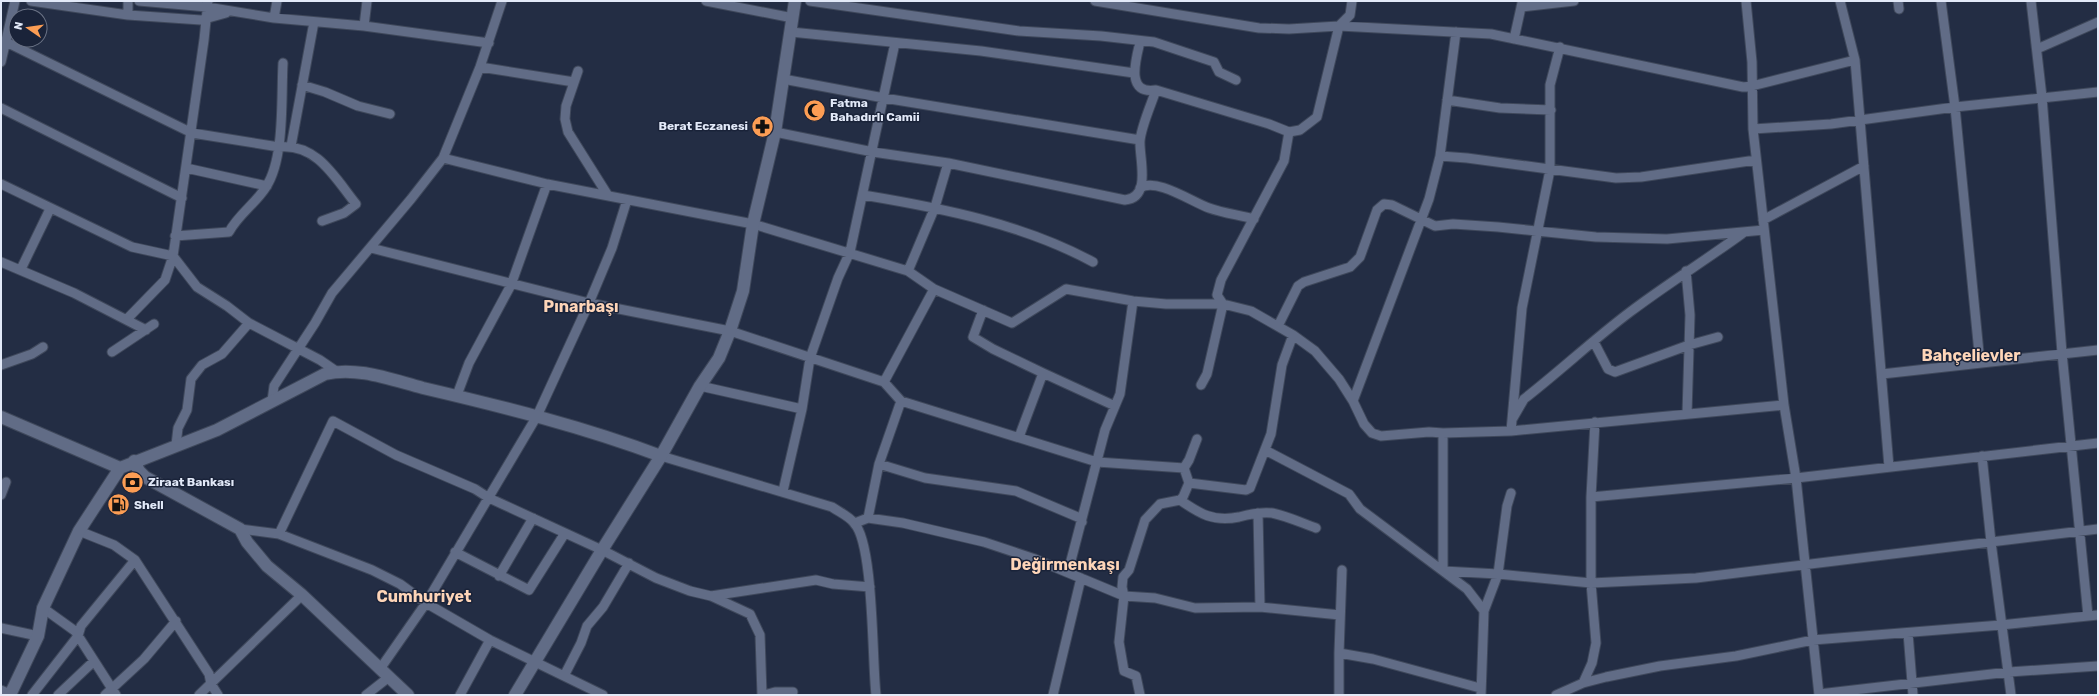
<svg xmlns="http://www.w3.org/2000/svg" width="2099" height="696" font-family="Rubik,sans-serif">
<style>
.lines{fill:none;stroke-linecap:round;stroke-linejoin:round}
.street-casing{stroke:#3f485b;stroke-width:11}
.secondary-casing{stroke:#3f485b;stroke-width:14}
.street{stroke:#616c86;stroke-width:9}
.secondary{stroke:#616c86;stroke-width:12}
.labels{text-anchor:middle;stroke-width:3;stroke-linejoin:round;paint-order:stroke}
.poi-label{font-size:12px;font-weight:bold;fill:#e2e9f8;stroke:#1a2339;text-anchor:start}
.district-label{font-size:16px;font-weight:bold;fill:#fed5b8;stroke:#1a2339}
</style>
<rect width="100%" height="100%" fill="#232d44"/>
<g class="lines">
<defs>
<path id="street" d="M31,1L128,15L201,20L226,13
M128,1V15
M139,1L207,7L274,18L364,26L489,43
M706,1L793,18
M810,1L1019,31L1101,36L1154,42L1214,62L1219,72L1236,80
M1095,1L1259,28L1289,29L1339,26L1491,34L1743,87L1752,86L1855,60
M1746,1L1752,62L1753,129L1784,405L1796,478L1819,695
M1840,1L1855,60L1889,467
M1898,1L1899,9
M1941,1L1955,107L1980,363
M2031,1L2042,97L2062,353L2088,616
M1521,7L1574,1
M274,18L277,1
M364,26L367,1
M791,32L981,51L1134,73
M1514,39L1522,3
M6,42L192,133L279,147C317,143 335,178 356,204L344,213L322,221
M1140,42C1136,59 1125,95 1156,90L1269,124L1289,132
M2037,49L2098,22
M1,62L15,1
M480,67L574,82
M578,71L566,106L565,119L568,132L607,194
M783,79L884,98L1140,140
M302,85L325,92L358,106L390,114
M1447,100L1500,108L1551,110
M1,108L182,198
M1753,129L1831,124L1955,107L2098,92
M775,132L873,152L948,163L1125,200C1152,198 1139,158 1140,141C1141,127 1151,105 1156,90
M291,146L314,22
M1440,156L1467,158L1616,178L1641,177L1756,160
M443,158L547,184L753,224L908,271L934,289L884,382
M186,168L267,186
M1,184L132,247L173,256L197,287L227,306L249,323L320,360L336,371
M1140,188C1156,177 1192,202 1209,208C1223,213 1239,215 1254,219
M863,195C941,208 1023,224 1093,262
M1763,220L1864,166
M175,236L229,232C238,215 256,203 266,187C285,158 281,98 283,63
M371,248L589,303L730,331L884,382L901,401L879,464L868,518
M1,262L74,293L146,330
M21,269L50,209
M908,271L935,207L948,163
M1686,271L1690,315L1687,414
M934,289L1012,323L1066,289L1133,301L1166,304H1223L1251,311L1293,335L1315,351L1339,379L1353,401L1364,424L1372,433L1381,436L1429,432L1443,433L1511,431L1784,405
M983,310L973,337L993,349L1043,373L1115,406
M127,319L165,280L173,256L204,40L208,1
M1278,326L1298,286L1304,282L1350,267L1360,257L1377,210L1384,204L1392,205L1435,226L1453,224L1498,227L1596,237L1667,239L1764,230
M1594,342L1608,369L1615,372L1689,345L1718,337
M112,352L154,324
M1,365L32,354L43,347
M1882,374L2098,350
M1201,385L1207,374L1223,304L1217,295L1221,280L1284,161L1289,132L1300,130L1317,117L1339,26L1350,15L1352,1
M700,386L802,409
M457,395L469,363L511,285L547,184
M272,401L274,386L315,323L332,293L411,199L443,158L480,67L502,1
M901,401L1097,462L1184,468
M1353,401L1429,199L1440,156L1456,32
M1513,418L1524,399C1560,371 1594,339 1630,312C1667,284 1706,260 1743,233
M1511,431L1522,308L1550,170V85L1560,47
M1443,433V571L1467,589L1484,611
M1019,437L1043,373
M176,445L178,428L187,410L191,379L202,365L222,354L249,323
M1265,450L1349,494L1360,509L1443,571L1498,574L1591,583L1696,578L2098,529
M661,456L832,507C839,512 849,516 854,523C874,543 872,661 876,695
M1982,456L1991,542L2011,695
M879,464L925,478L1016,491L1080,518L1082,522
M1189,483L1246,490L1250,488L1271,434L1282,365L1293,335
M783,491L802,409L810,358L838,278L850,252L895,43
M1,495L6,482
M1591,497L1796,478L2098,443
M1180,500C1200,514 1213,522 1239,517C1250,514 1261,512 1272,513C1287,516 1302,523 1316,528
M1258,513L1260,607
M855,523L868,518L903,523L984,542L1035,559L1124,596L1155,598L1195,608L1260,607L1340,615
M240,529L279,534L372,570L400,584L426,603L490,640L603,695
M79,531L114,545L135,560L209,674L211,684L218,695
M279,534L333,421L396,455L475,489L489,498L602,550L656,578L690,591L711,596L750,614L760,635L762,695
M455,552L529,590L565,533
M1068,572L1105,430L1120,394L1133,301
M499,576L533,518
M711,596L816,580L833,584L870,587
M43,608L75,631L116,695
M1,628L38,636
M1908,633L1913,695
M1339,653L1373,659L1480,688
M380,669L426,603L537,416L589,303L612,248L627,200
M564,676L581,643L587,626L603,607L629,563
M1583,683L1592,663L1596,643L1591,583V497L1595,422
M1,690L10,694
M1819,694L2009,672L2098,666
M32,695L78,636L81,626L135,560
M58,695L94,661
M105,695L144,659L176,621
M199,695L302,595
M366,695L389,677
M460,695L490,640
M764,695L775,692H793
M1053,695L1081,578
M1140,695L1136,676L1124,671L1119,642L1124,596L1122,587L1123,577L1129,570L1145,520L1160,504L1180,500L1183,497L1189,483L1184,468L1189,460L1197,439
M1339,695V653L1342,570
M1481,695L1484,611L1498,574L1507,506L1511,493
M1556,695L1583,683L1606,677L1660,666L1736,656L1813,640L2001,625L2098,615"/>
<path id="secondary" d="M1,417L120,468
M134,461L139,471L145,477L240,529L247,542L267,566L302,595L408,695
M10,695L38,636L43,608L79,531L120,468L217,430L325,374C357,366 392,380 423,388C504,407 584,427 661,456
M515,695L602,550L661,456L700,386L719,358L730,331L743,291L753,224L775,132L795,1"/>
</defs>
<use href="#street" class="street-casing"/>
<use href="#secondary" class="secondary-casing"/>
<use href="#street" class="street"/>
<use href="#secondary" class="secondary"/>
</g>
<defs>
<symbol id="mosque-disc" viewBox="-11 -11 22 22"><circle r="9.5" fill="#fc9d54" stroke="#1a2339"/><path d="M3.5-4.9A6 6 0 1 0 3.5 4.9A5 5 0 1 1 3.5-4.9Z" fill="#111"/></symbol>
<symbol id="pharmacy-disc" viewBox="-11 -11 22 22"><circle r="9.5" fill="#fc9d54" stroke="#1a2339"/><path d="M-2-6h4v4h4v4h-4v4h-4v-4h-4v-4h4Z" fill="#111"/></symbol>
<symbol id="bank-disc" viewBox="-11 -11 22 22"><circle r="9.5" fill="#fc9d54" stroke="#1a2339"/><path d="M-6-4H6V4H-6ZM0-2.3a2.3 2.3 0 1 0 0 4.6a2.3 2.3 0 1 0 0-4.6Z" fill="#111"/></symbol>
<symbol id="fuel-disc" viewBox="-11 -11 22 22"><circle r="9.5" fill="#fc9d54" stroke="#1a2339"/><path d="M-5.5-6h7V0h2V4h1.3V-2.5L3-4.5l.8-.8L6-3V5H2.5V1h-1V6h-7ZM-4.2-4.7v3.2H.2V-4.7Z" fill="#111"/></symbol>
</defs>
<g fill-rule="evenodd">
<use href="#mosque-disc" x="802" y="98" width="25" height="25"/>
<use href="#pharmacy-disc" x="750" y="114" width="25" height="25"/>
<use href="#bank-disc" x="120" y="470" width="25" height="25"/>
<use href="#fuel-disc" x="106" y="492" width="25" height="25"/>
</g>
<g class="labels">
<g class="poi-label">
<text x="830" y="107">Fatma<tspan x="830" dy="14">Bahadırlı Camii</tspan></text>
<text x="748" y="130" text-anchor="end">Berat Eczanesi</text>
<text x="148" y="486">Ziraat Bankası</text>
<text x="134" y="509">Shell</text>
</g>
<g class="district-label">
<text x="581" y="312">Pınarbaşı</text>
<text x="1971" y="361">Bahçelievler</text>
<text x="1065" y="570">Değirmenkaşı</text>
<text x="424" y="602">Cumhuriyet</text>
</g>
</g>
<rect width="2099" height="696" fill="none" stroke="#e2e9f8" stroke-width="4"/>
<g transform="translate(28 28) rotate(283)"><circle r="19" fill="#1a2339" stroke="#6a7285"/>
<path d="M0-3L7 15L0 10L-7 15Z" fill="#fc9d54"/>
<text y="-6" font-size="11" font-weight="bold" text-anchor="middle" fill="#e2e9f8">N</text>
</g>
</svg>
